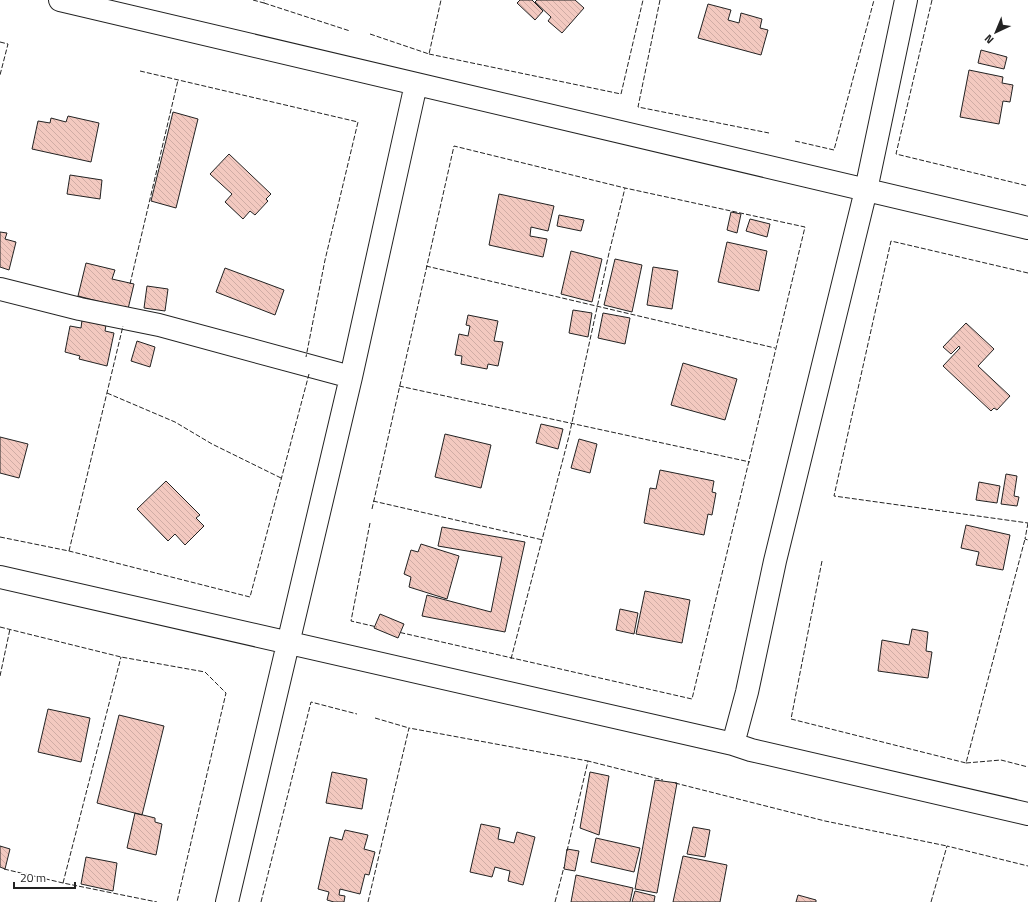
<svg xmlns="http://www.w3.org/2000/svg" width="1028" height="902" font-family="'Titillium Web',sans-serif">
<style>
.building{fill:url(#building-back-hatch);stroke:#222}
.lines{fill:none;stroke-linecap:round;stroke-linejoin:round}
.minor-casing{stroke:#222;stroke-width:24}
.minor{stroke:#fff;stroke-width:22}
.fence{stroke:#222;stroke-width:1;stroke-dasharray:5 2;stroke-linecap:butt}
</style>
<defs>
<pattern id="building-back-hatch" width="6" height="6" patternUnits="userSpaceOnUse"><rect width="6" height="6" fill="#f3c9c0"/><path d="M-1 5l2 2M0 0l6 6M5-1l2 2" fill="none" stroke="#d0aca5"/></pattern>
</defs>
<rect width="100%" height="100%" fill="#fff"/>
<path class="building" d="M520,0H532L543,11L535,20L517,3Z
M537,0H575L584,8L562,33L548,21L551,17L535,2Z
M708,4L731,10L728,20L739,23L741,13L762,19L760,28L768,30L761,55L698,38Z
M981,50L1007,57L1004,69L978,63Z
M969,70L1003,77L1002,83L1013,85L1010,102L1003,101L999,124L960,117Z
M173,112L198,119L176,208L151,201Z
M68,116L99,123L91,162L32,149L38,121L50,123L51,118L66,122Z
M229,154L271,194L266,199L268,201L255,215L250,211L243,219L225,202L232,194L210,174Z
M70,175L102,180L100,199L67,194Z
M499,194L554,206L548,231L531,227L530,236L547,239L543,257L489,245Z
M731,212L741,214L737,233L727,230Z
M559,215L584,220L581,231L557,226Z
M750,219L770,224L767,237L746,231Z
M0,232L7,233L5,239L16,242L9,270L0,267Z
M727,242L767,251L759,291L718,282Z
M571,251L602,259L592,302L561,294Z
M615,259L642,265L632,312L604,305Z
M86,263L115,270L112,279L134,284L128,309L78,296Z
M653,267L678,271L672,309L647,305Z
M225,268L284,290L275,315L216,292Z
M147,286L168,289L165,311L144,308Z
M573,310L592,313L588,337L569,333Z
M603,313L630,318L625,344L598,338Z
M468,315L498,321L494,341L503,342L498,366L488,364L487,369L461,364L462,356L455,355L459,334L468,336L470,326L466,325Z
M82,320L106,325L105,331L114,333L107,366L79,359L80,356L65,352L70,326L81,328Z
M966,323L994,349L978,366L1010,396L997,410L994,408L991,411L943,366L960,348L959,346L951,354L943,347Z
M137,341L155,347L150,367L131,361Z
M683,363L737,379L725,420L671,405Z
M541,424L563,429L558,449L536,443Z
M445,434L491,445L481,488L435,477Z
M0,437L28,444L19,478L0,473Z
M579,439L597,444L590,473L571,468Z
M660,470L714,481L712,492L716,493L712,515L708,514L704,535L644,523L650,488L656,489Z
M1006,474L1017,476L1014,496L1019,497L1017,506L1001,504Z
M166,481L200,515L196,518L204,526L185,545L175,534L168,541L137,509Z
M979,482L1000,486L997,503L976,500Z
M966,525L1010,535L1003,570L976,565L979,552L961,548Z
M442,527L525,542L505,632L422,616L427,595L491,612L502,557L438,546Z
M421,544L459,556L447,599L409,587L411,577L404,574L411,550L418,552Z
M645,591L690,600L682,643L636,634Z
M620,609L638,613L634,634L616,630Z
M380,614L404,624L398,638L374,628Z
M912,629L928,632L926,651L932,652L928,678L878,671L882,640L909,645Z
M48,709L90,718L81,762L38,752Z
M119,715L164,726L142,815L97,803Z
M332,772L367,779L362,809L326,803Z
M590,772L609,776L599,835L580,828Z
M655,780L677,783L657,893L635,889Z
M135,813L155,818V822L162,824L156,855L127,848Z
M481,824L500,828L498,839L514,843L517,832L535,837L523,885L508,881L510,871L495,867L492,877L470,872Z
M693,827L710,830L705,857L687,854Z
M345,830L368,835L364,849L375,852L369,875L365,874L360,894L340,889L339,895L345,896L344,902H334L327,900L329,892L318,889L330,837L342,840Z
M596,838L640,848L634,872L591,862Z
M0,846L10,849L5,869L0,867Z
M567,849L579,851L575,871L564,869Z
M683,856L727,865L720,902H673Z
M86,857L117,863L113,891L81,884Z
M576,875L633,888L630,902H571Z
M635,891L655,896L654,902H632Z
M798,895L816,900V902H796Z"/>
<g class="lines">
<defs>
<path id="minor" d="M60,0L1028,228
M0,289L80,309L159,325L351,377
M0,577L733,744L751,750L1028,814
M733,744L747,692L775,561L866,190L906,0
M227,902L351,377L416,84"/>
</defs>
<use href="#minor" class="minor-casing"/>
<use href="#minor" class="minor"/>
<path class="fence" d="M253,0L264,3V0
M660,0L638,107L769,133
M932,0L896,154L1028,186
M264,3L350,31
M370,34L429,54L441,0
M0,42L8,44L0,75
M429,54L621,94L643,0
M140,71L358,122L325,260L306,357
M795,141L834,150L874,0
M426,266L775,348
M1028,273L891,241L834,496L1028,523
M130,284L178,80
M399,386L750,462
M107,393L175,422L212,444L281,478
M373,501L543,540
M372,509L454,146L625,188L805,227L692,699L398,632
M370,523L351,621L377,627
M1028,523L1025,539L1028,540
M0,537L69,551L250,597L309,374
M69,551L123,326
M822,561L791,719L966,763L1025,539
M0,627L121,657L205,672L226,693L177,902
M511,659L569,436L609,253L625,188
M0,676L10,629
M375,718L409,728
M966,763L1001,760L1028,767
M675,783L825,821L947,846
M567,851L588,761L663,780
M4,869L63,883L157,902
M63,883L121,657
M261,902L311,702L357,714
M368,902L409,728L588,761
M555,902L564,867
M931,902L947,846L1028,866"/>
</g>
<g transform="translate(996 32) rotate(224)" stroke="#ffffff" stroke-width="3" paint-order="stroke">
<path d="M0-3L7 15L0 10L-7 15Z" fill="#222222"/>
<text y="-6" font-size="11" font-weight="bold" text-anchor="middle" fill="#222222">N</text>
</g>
<path d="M14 882v6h61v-6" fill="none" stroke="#222222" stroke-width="2"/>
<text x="20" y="882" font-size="12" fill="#222222" stroke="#ffffff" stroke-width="3" paint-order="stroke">20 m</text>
</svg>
